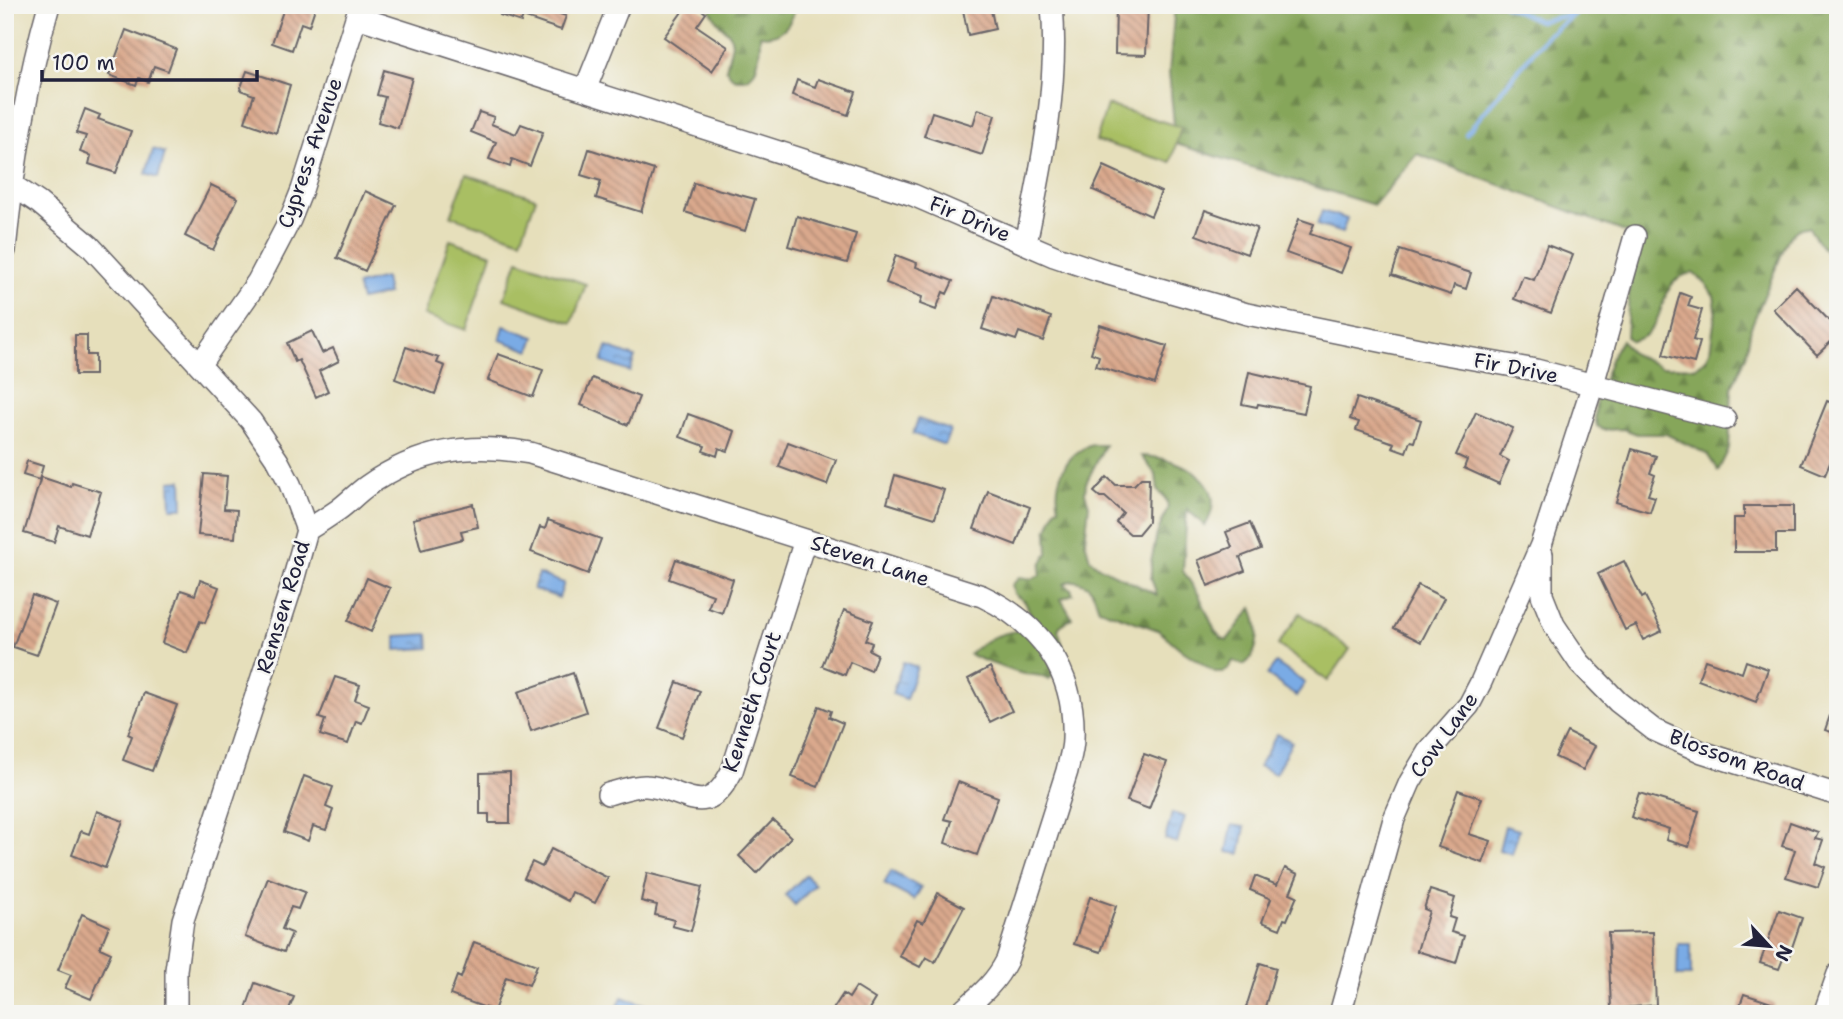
<svg xmlns="http://www.w3.org/2000/svg" width="1843" height="1019" font-family="'Shantell Sans',sans-serif">
<style>
.forest{fill:url(#forest-firs);stroke:#54644a;stroke-width:2}
.pitch{fill:#a9bf64;stroke:#667050;stroke-width:2}
.water{fill:url(#water-ripples);stroke:#4e6690;stroke-width:2}
.lines{fill:none;stroke-linecap:round;stroke-linejoin:round}
.stream{stroke:#7aabe5;stroke-width:4.5}
.building{fill:url(#building-back-hatch)}
.minor-casing{stroke:#676468;stroke-width:24}
.minor{stroke:#fff;stroke-width:21}
.labels{text-anchor:middle;stroke-width:5;stroke-linejoin:round;paint-order:stroke}
.street-label{font-size:21px;fill:#22223b;stroke:#f6f6f2}
</style>
<defs>
<pattern id="forest-firs" width="22" height="20" patternUnits="userSpaceOnUse" patternTransform="scale(1.75)"><rect width="22" height="20" fill="#86a65a"/><path d="M5 1l3.5 6h-7zM16 11l3.5 6h-7z" fill="#6d874c"/></pattern>
<pattern id="water-ripples" width="26" height="14" patternUnits="userSpaceOnUse" patternTransform="scale(1.75)"><rect width="26" height="14" fill="#7aabe5"/><path d="M2 4q2-2 4 0t4 0M15 11q2-2 4 0t4 0" fill="none" stroke="#648bbb"/></pattern>
<pattern id="building-back-hatch" width="6" height="6" patternUnits="userSpaceOnUse" patternTransform="scale(1.75)"><rect width="6" height="6" fill="#daa98d"/><path d="M-1 5l2 2M0 0l6 6M5-1l2 2" fill="none" stroke="#b08974"/></pattern>
</defs>
<rect width="100%" height="100%" fill="#f6f6f2"/>
<filter id="ink" filterUnits="userSpaceOnUse"><feTurbulence type="fractalNoise" baseFrequency=".0143" numOctaves="2"/><feDisplacementMap in="SourceGraphic" scale="14" xChannelSelector="R" yChannelSelector="G"/><feConvolveMatrix kernelMatrix="1 2 1 2 8 2 1 2 1" color-interpolation-filters="sRGB"/></filter>
<filter id="wash" filterUnits="userSpaceOnUse"><feTurbulence type="fractalNoise" baseFrequency=".00686" numOctaves="4" result="noise"/><feDisplacementMap in="SourceGraphic" scale="28" xChannelSelector="R" yChannelSelector="G"/><feGaussianBlur stdDeviation="1.57" result="paint"/><feColorMatrix in="noise" values="0 0 0 0 0 0 0 0 0 0 0 0 0 0 0 0 0 1.4 0 .05"/><feComposite in="paint" operator="in"/></filter>
<g filter="url(#wash)">
<rect width="100%" height="100%" fill="#e6dfbb"/>
<path class="forest" d="M707,5H796C792,24 781,39 760,35C760,50 760,81 739,79C732,79 730,75 726,69L732,43L730,34L720,25Z
M1175,5H1838V266C1832,261 1811,233 1809,227C1798,226 1793,233 1787,241L1751,327L1746,356L1732,387L1729,449L1718,471L1707,454L1666,434H1637L1624,429L1603,430L1597,426L1595,416L1596,401L1614,351L1622,340L1631,353L1661,367H1696L1706,359L1710,351L1716,309L1714,296L1705,283L1693,273C1652,278 1672,334 1631,341L1626,336L1633,235L1417,154L1374,205L1176,144L1169,73Z
M1092,445H1105L1086,483L1085,493L1089,505L1085,541L1090,559L1100,567L1157,595L1151,578V562L1157,534L1168,507L1165,498L1158,491L1156,475L1142,456C1179,457 1233,481 1205,526L1187,509L1183,571L1199,595L1215,631L1221,638L1227,640L1252,608C1260,626 1261,652 1244,665L1233,661L1229,668L1222,672H1215L1183,651L1158,630L1099,609C1096,603 1096,598 1093,593C1088,582 1072,578 1064,584L1071,589L1073,594L1061,599L1072,618L1060,626L1058,630C1065,648 1066,667 1049,679C1038,673 1027,676 1016,672C1000,666 985,662 969,654C979,645 990,637 1003,634C1016,630 1024,631 1036,625L1025,602L1014,594L1012,585L1020,577L1032,579L1040,575L1041,564L1048,553L1047,532L1056,508L1059,507C1053,480 1066,453 1092,445Z"/>
<path class="pitch" d="M1107,105L1181,127L1171,162L1096,141Z
M466,174L536,198L521,240L451,216Z
M450,240L492,254L466,330L424,315Z
M518,260L586,284L572,323L504,299Z
M1300,613L1350,649L1328,681L1278,645Z"/>
<path class="water" d="M153,149L165,153L158,178L146,174Z
M1322,211L1347,219L1342,233L1317,225Z
M385,278L388,294L361,300L357,285Z
M504,326L535,337L530,351L500,340Z
M607,347L635,357L630,372L602,362Z
M918,419L950,430L945,445L913,434Z
M182,480L183,508H171L170,481Z
M538,574L564,583L559,598L533,589Z
M428,634L429,648L396,650V636Z
M903,662L917,667L906,699L892,694Z
M1276,663L1305,683L1296,696L1267,675Z
M1277,734L1292,742L1275,774L1259,766Z
M1172,813L1185,817L1177,843L1165,839Z
M1232,825L1245,827L1240,854L1227,852Z
M1505,826L1519,830L1512,854L1499,850Z
M891,871L921,888L914,900L884,884Z
M806,875L815,885L795,905L785,895Z
M1678,944H1691V976H1677Z
M622,997L647,1005L643,1014H633L617,1009Z"/>
<g class="lines">
<path class="stream" d="M1504,5L1539,21L1575,14L1582,5
M1466,134L1546,36L1575,14"/>
</g>
<g id="blocks">
<path class="building" d="M285,5H307L315,8L309,26L301,23L292,50L272,43Z
M496,5H556L554,12L566,16L561,30L523,17L521,22L500,15L502,9Z
M687,5H694L706,13L697,26L728,47L712,71L664,37Z
M962,5H990L995,29L968,35Z
M1116,5H1148L1146,55L1115,54Z
M126,30L176,49L168,71L154,66L148,82L139,78L136,85L109,75Z
M384,70L412,78L398,128L378,122L385,97L377,95Z
M247,71L290,85L276,133L245,122L254,95L240,90Z
M818,79L856,92L848,115L792,95L797,80L815,87Z
M85,109L100,115L98,119L131,131L116,173L89,164L91,156L80,152L86,136L76,133Z
M978,109L995,115L982,155L924,136L932,112L973,125Z
M479,112L494,117L491,124L516,134L521,124L543,132L530,166L512,159L510,167L489,159L496,142L471,132Z
M589,149L654,170L641,212L596,198L601,181L581,175Z
M1104,166L1161,192L1151,216L1093,190Z
M694,183L755,199L745,231L685,212Z
M211,185L238,198L213,250L185,236Z
M365,191L396,205L365,271L337,258Z
M1205,210L1257,228L1247,254L1196,235Z
M797,216L856,234L847,263L788,246Z
M1299,219L1314,224L1310,234L1351,248L1341,273L1286,253Z
M1547,245L1573,255L1551,313L1514,299L1523,276L1534,280Z
M1400,250L1471,273L1466,289L1454,285L1451,295L1392,275Z
M896,255L917,263L916,267L953,281L947,294L943,292L936,310L920,304L922,297L886,283Z
M1796,286L1838,330V335L1817,355L1773,309Z
M1680,293L1691,297L1688,306L1702,310L1693,340L1700,342L1694,363L1663,355Z
M993,296L1051,317L1043,341L1019,332L1016,340L982,329Z
M1100,325L1167,346L1155,384L1096,366L1099,356L1091,353Z
M312,331L322,353L333,348L339,361L319,371L328,391L316,397L299,360L295,362L287,343Z
M75,335H87V355H95V375H75Z
M406,347L439,358L437,363L445,366L435,394L395,379Z
M498,354L543,370L533,397L488,380Z
M1249,372L1310,386L1304,413L1258,404L1257,407L1242,404Z
M592,378L639,397L628,425L581,405Z
M1357,398L1421,420L1414,442L1410,441L1406,452L1392,447L1394,443L1356,430L1359,422L1350,419Z
M1827,401L1838,405V444L1825,475L1801,465Z
M1476,412L1513,428L1500,456L1509,461L1499,484L1464,468L1467,460L1456,455Z
M688,414L735,431L728,451L719,448L717,456L703,451L705,446L680,437Z
M788,442L836,460L827,485L779,467Z
M1632,449L1656,456L1650,473L1655,475L1648,495L1655,497L1650,512L1616,502Z
M27,461L43,466L39,480L23,475Z
M204,474L227,476L224,509L237,510L235,538L198,535Z
M895,475L944,490L935,518L887,503Z
M41,477L71,487L72,483L101,492L87,535L59,526L54,542L24,533Z
M1107,477L1116,485H1134L1141,478H1149L1148,522L1138,534H1130L1116,522L1123,513L1105,497H1100L1094,492Z
M988,491L1030,507L1016,545L974,529Z
M473,504L478,527L461,531L463,539L421,550L413,519Z
M1744,506H1793V534H1776V552H1734V518H1744Z
M548,520L601,539L588,574L531,552L540,527L545,529Z
M1250,523L1261,549L1240,557L1245,571L1208,586L1198,560L1232,547L1226,532Z
M676,559L733,579L722,613L708,608L713,595L669,579Z
M1624,561L1642,598L1645,596L1662,631L1643,640L1636,625L1625,630L1598,574Z
M367,578L390,588L371,632L348,621Z
M200,580L219,587L205,623L200,621L187,653L162,643L181,590L195,595Z
M1418,585L1444,598L1421,642L1394,628Z
M32,595L56,604L37,655L13,647Z
M844,610L873,621L865,640L872,643L869,650L877,654L871,671L850,662L845,675L822,666Z
M1705,660L1742,673L1746,661L1768,669L1756,702L1698,680Z
M990,667L1012,711L990,722L968,679Z
M573,673L586,712L531,731L518,692Z
M335,677L360,685L355,700L369,705L362,723L356,721L348,744L320,735L325,720L319,718Z
M677,682L700,691L682,737L659,728Z
M144,693L177,705L152,771L123,760L132,736L128,734Z
M1836,698H1838V734L1825,730Z
M819,706L831,711L829,717L843,723L818,787L792,777Z
M1567,732L1595,746L1583,770L1555,757Z
M1144,754L1167,762L1149,809L1127,801Z
M510,772V823H489V814H480V773Z
M304,776L333,787L326,807L333,810L326,830L313,826L308,841L284,832Z
M958,782L998,797L977,855L945,843L952,821L944,819Z
M1458,790L1482,798L1469,834L1491,841L1483,863L1438,847Z
M1639,793L1699,811L1689,847L1666,840L1669,829L1631,817Z
M97,811L123,821L105,868L72,855L81,831L89,834Z
M773,820L791,837L757,873L739,856Z
M1790,822L1818,832L1815,838L1823,840L1815,863L1825,867L1818,887L1786,877L1795,850L1782,846Z
M551,849L608,878L595,903L572,892L568,901L524,878L532,862L542,867Z
M1285,868L1298,874L1290,893L1297,896L1287,920L1284,919L1280,929L1262,922L1271,899L1250,890L1255,876L1277,885Z
M647,873L702,887L691,931L672,926L674,920L655,915L657,905L641,901Z
M268,878L305,892L298,909L291,907L282,929L292,933L284,952L245,937Z
M1430,890L1455,898L1449,917L1455,919L1451,932L1464,936L1456,963L1417,951L1429,911L1424,909Z
M938,893L964,907L935,962L926,957L920,967L899,956L917,920L923,923Z
M1090,897L1116,906L1101,952L1074,944Z
M1779,910L1802,918L1789,956L1785,954L1779,969L1760,963Z
M82,914L109,926L100,948L111,953L91,999L65,988L71,975L58,970Z
M1653,932L1656,1005L1611,1009L1608,933Z
M474,942L537,965L529,985L506,977L494,1011L450,995L457,976L461,978Z
M1260,963L1276,968L1263,1014H1244Z
M255,983L294,997L287,1014H244Z
M856,987L875,999L866,1014H830L843,994L849,998Z
M1744,994L1775,1004L1771,1014H1737Z"/>
</g>
</g>
<g filter="url(#ink)">
<use href="#blocks" fill-opacity="0" stroke="#676468" stroke-width="2"/>
<g class="lines">
<defs>
<path id="minor" d="M357,17L913,195L1054,256L1098,271L1247,314L1434,352L1536,370L1725,419
M585,90L619,5
M5,180L39,203L90,246L251,421L278,461L290,484L307,530L291,588L183,920L176,970V1014
M1026,243C1042,165 1059,85 1052,5
M5,250C13,168 26,85 49,5
M200,364L258,281L290,220L302,190L360,5
M307,530C317,524 328,517 338,510C348,503 357,493 367,486C419,450 469,442 530,453L982,596C1041,624 1076,672 1073,739C1073,750 1069,761 1067,771L1007,960C995,984 978,997 959,1014
M1542,554V595L1554,625L1579,662L1618,702L1654,730L1702,752L1838,795
M608,794C619,791 635,785 646,786C685,788 705,824 732,771L805,540
M1340,1014L1394,819L1410,782L1428,752L1469,705L1481,682L1541,545L1593,384L1635,236
M1824,1014L1838,974"/>
</defs>
<use href="#minor" class="minor-casing"/>
<use href="#minor" class="minor"/>
</g>
</g>
<g class="labels">
<g class="street-label">
<text transform="translate(310 153) rotate(-71)" y="7">Cypress Avenue</text>
<text transform="translate(970 219) rotate(23)" y="7">Fir Drive</text>
<text transform="translate(1516 368) rotate(11)" y="7">Fir Drive</text>
<text transform="translate(870 561) rotate(18)" y="7">Steven Lane</text>
<text transform="translate(283 607) rotate(-73)" y="7">Remsen Road</text>
<text transform="translate(752 702) rotate(-72)" y="7">Kenneth Court</text>
<text transform="translate(1444 735) rotate(-54)" y="7">Cow Lane</text>
<text transform="translate(1737 760) rotate(20)" y="7">Blossom Road</text>
</g>
</g>
<rect width="1843" height="1019" fill="none" stroke="#f6f6f2" stroke-width="28"/>
<g transform="translate(1769 946) rotate(116)" stroke="#f6f6f2" stroke-width="5" paint-order="stroke">
<path d="M0-5L12 26L0 18L-12 26Z" fill="#22223b"/>
<text y="-10" font-size="19" font-weight="bold" text-anchor="middle" fill="#22223b">N</text>
</g>
<path d="M42 70v10h215v-10" fill="none" stroke="#22223b" stroke-width="3.5"/>
<text x="52" y="70" font-size="21" fill="#22223b" stroke="#f6f6f2" stroke-width="5" paint-order="stroke">100 m</text>
</svg>
